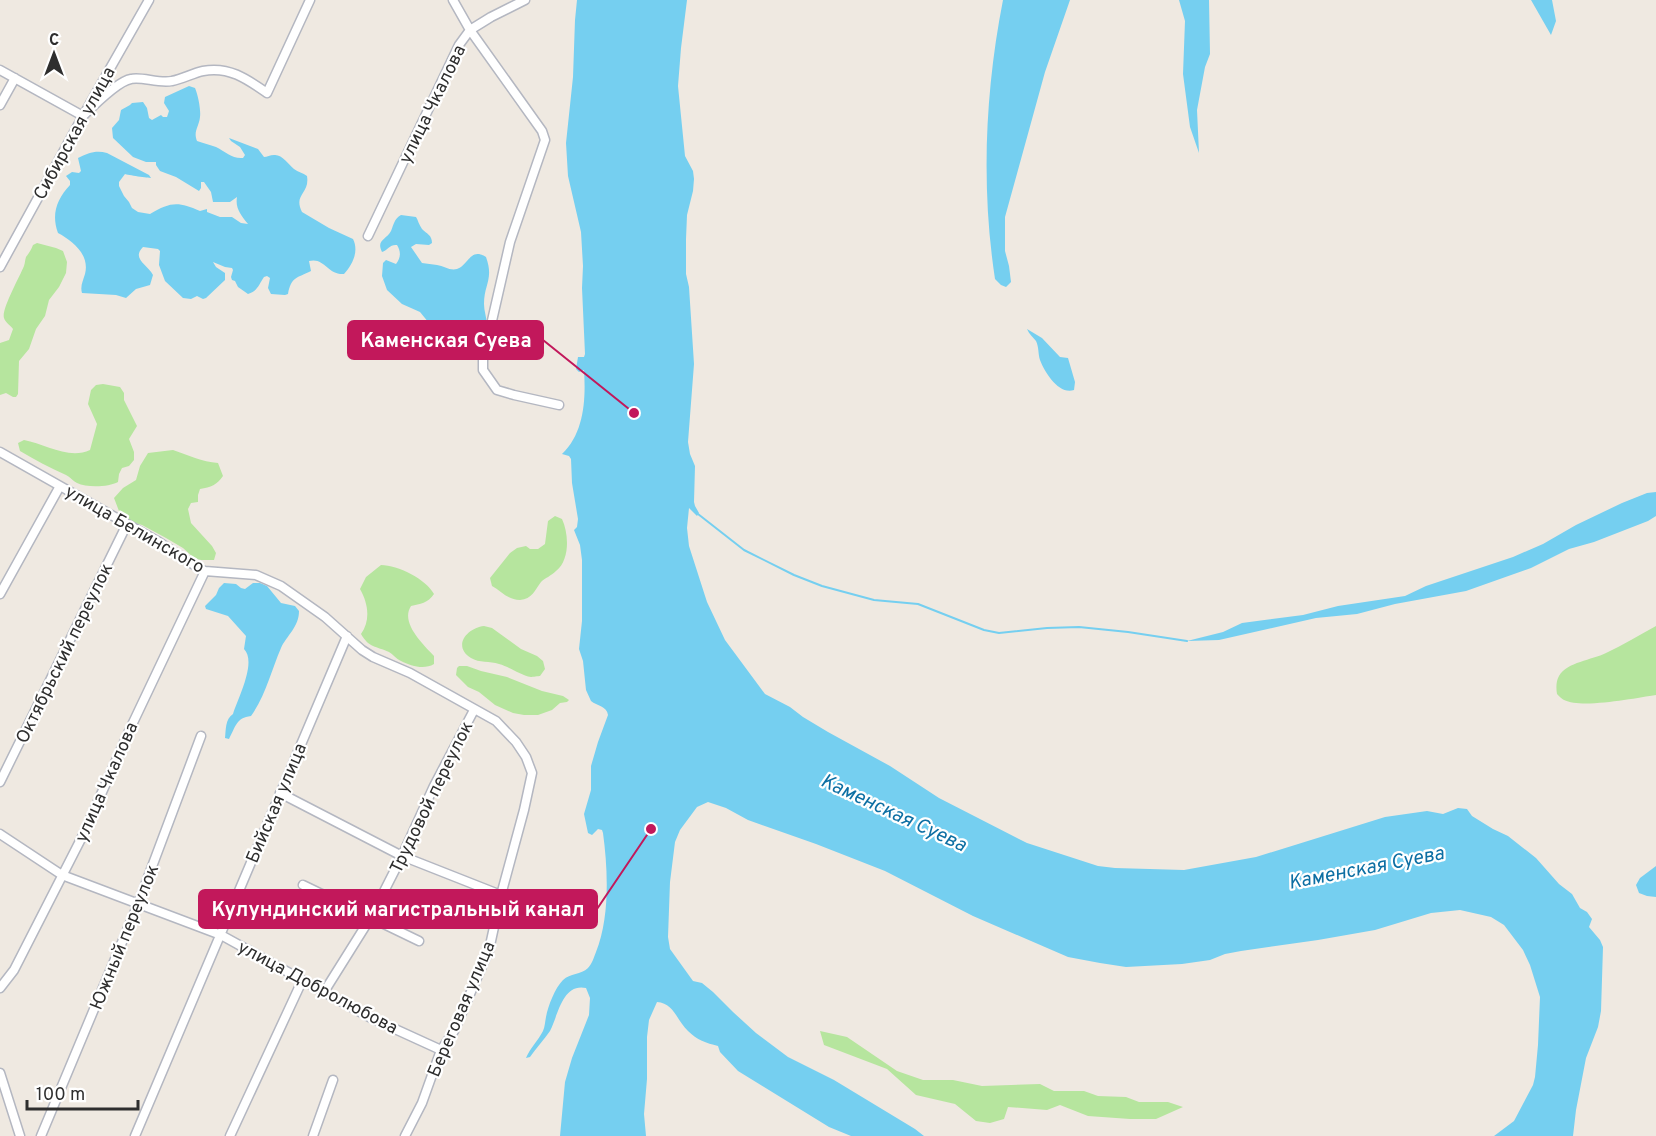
<svg xmlns="http://www.w3.org/2000/svg" width="1656" height="1136" font-family="Overpass,sans-serif">
<style>
.green{fill:#b6e59e}
.water{fill:#75cff0}
.lines{fill:none;stroke-linecap:round;stroke-linejoin:round}
.stream{stroke:#75cff0;stroke-width:2}
.street-casing{stroke:#b4b7c1;stroke-width:11}
.street{stroke:#fff;stroke-width:8}
.labels{text-anchor:middle;stroke-width:4.5;stroke-linejoin:round;paint-order:stroke}
.street-label{font-size:18px;fill:#2e2e2e;stroke:#fff}
.water-label{font-size:20px;font-style:italic;fill:#0d6fa3;stroke:#fff}
.leader{fill:none;stroke:#c2185b;stroke-width:2}
.callout-dot{fill:#c2185b;stroke:#fff;stroke-width:2}
.callout{fill:#c2185b;stroke:#c2185b;stroke-width:2}
.callout-label{font-size:20px;text-anchor:middle;font-weight:bold;fill:#fff}
</style>
<rect width="100%" height="100%" fill="#efe9e1"/>
<path class="green" d="M37,243L56,248L63,251L67,262L66,273L59,287L49,300L45,316L36,329L29,349L19,361L18,394L16,397H13L6,393L0,395V343L9,340L13,329C11,326 5,322 4,318C1,310 20,276 24,266C25,263 25,260 26,257C29,253 31,250 33,245Z
M103,384L120,387L124,393V400L137,426L129,439L134,452V460L129,466L122,468L119,474L118,482C109,487 87,488 77,483C73,481 70,477 66,475C50,468 35,460 20,451L18,443L24,440C45,444 69,460 90,450L97,424L88,404L91,390L96,385Z
M173,450C188,455 202,462 218,463L223,476C217,485 211,487 200,489L198,495V502L191,503L188,509L191,523L212,546L216,553L214,560H201L194,558L183,548L166,538L142,525L128,521L119,511L114,498L123,488L136,480L140,466L148,453Z
M555,516L562,519C569,534 570,560 556,571C551,576 545,578 541,582C535,590 532,599 520,600C508,600 501,591 492,586L490,578L510,553L517,548L526,546L530,549H538L545,544L548,521Z
M381,565C398,565 426,579 434,594C428,603 420,604 411,606C400,623 423,644 434,656V664C424,670 411,666 401,661C396,659 393,654 389,652C376,646 369,648 361,634C371,620 368,603 360,589L366,577Z
M484,626L492,628L521,649L537,656L543,661L545,669L540,676C539,676 532,677 531,677C520,675 510,667 499,664C490,661 479,663 471,658C452,646 467,628 484,626Z
M1656,626V695C1635,698 1582,709 1564,700C1562,699 1559,696 1557,694C1556,688 1556,681 1559,676C1567,662 1592,660 1606,653C1623,645 1639,635 1656,626Z
M459,666H467L481,671L507,677L542,691L563,696L569,700L567,702L560,703L552,710L538,715H524L513,713L495,705L479,692L468,687L456,675L457,668Z
M820,1031L847,1037L897,1071L923,1080H953L982,1086L1040,1084L1054,1091H1084L1098,1096L1126,1097L1139,1102H1168L1183,1107L1156,1119H1130L1088,1116L1060,1105L1047,1110L1008,1107L1004,1119L990,1123L976,1121L955,1104L916,1095L887,1069L824,1045Z"/>
<path class="water" d="M577,0H687L681,48L678,86L685,156L693,171L694,179L693,191L687,215L686,239V274L689,287L694,364L688,442L690,454L695,466L694,502L695,506L699,513L697,516L689,508L687,528L689,546L707,602L725,640L765,694L790,707L803,717L828,732L890,766L939,798L1027,843L1098,866L1115,868L1184,870L1256,857L1385,817L1427,811L1443,814L1458,808L1467,809L1472,816L1493,829L1508,836L1536,858L1559,884L1572,894L1580,908L1587,912L1592,919L1589,927L1600,940L1603,947L1601,1011L1598,1027L1586,1058L1576,1110L1573,1136H1494L1514,1121L1533,1085L1535,1077L1538,1045L1540,997L1530,965L1523,950L1504,925L1491,917L1460,910L1431,913L1375,930L1318,940L1241,951L1225,954L1210,960L1182,964L1126,967L1100,963L1068,957L973,916L885,871L816,844L748,820L726,808L708,802L697,807L680,830L675,842L670,882L668,937L670,949L693,981L702,983L713,992L733,1012L756,1033L788,1057L834,1080L915,1129L924,1136H851L829,1127L738,1071L720,1052L718,1046C706,1043 697,1040 688,1031C677,1021 674,1003 657,1002L649,1020L647,1037V1079L644,1114L646,1136H560L565,1082L572,1058L589,1015L590,998L586,988C562,983 558,1016 550,1031C544,1040 536,1048 530,1057L526,1058C530,1048 538,1041 543,1031C545,1026 545,1022 546,1017C548,1006 555,988 563,980C570,973 581,975 588,968C592,964 594,957 596,952C610,917 608,870 603,833L602,830L598,829L592,835L588,833L584,814L591,790V766L598,742L608,715C607,706 597,706 591,701L586,690L583,661L579,649L582,621V560L580,545L574,530L577,527L578,519L572,483L571,459L569,456L562,454C584,433 586,400 584,370L579,372L576,369L578,357H584L585,354L582,288L583,266L581,232L568,176L566,143L573,77L575,20Z
M1003,0H1070L1045,72L1005,217V251L1009,266L1011,282L1006,287L1001,285L995,279C981,187 985,92 1003,0Z
M1179,0H1209L1210,54L1205,67L1197,110L1199,153L1190,127L1183,74L1185,21Z
M1531,0H1552L1556,21L1551,35Z
M189,86L195,88C198,95 201,110 200,117C199,127 193,131 197,141C203,143 210,145 216,147C226,152 232,159 243,158L245,155L240,147L231,141L229,138L258,149L264,157C267,157 270,155 274,155C282,154 288,164 294,169C298,172 303,173 307,176C310,194 293,194 302,212L329,228L353,239C359,251 353,264 344,274C327,275 325,257 309,261L311,271C297,278 291,277 288,294L285,295L271,294L268,288L270,278L267,276L264,277C259,284 258,291 248,294L238,287L235,281L232,280L231,277L233,270L232,268L225,267L213,262L216,267L225,273V280L206,298L203,299L197,296L191,299L183,298L165,281L159,265L160,251L158,249L143,247C131,259 148,265 153,275L150,285L136,289L126,298L116,295L82,293C80,286 83,281 85,274C90,255 73,241 58,233C51,214 57,199 70,185V181L66,176L72,172L79,173L81,171L78,158C88,153 96,150 107,153L149,175L151,178C149,178 127,175 125,174L119,182V186L124,196L129,202L132,208L138,212L150,214C170,202 178,201 200,211L207,209V212L220,217H232L241,223L248,224C241,215 235,208 237,197L230,202H213L211,192L204,182H201V188L199,191L176,177L160,171L156,165V162H146L133,157L113,138L112,128L119,120L121,110L130,105L132,103L143,102L147,108L149,118L152,120L161,115L163,117H167L169,111L164,103L165,97Z
M401,215L416,217C418,220 419,225 422,229C427,234 432,235 432,243L429,245L416,244L411,247L422,263C427,264 432,264 437,265C444,266 450,271 457,269C469,265 470,247 486,257C494,279 484,284 484,304C484,313 488,319 486,328L472,334H450L435,327L429,323L420,312L402,304L387,290L382,276L383,263L386,260L396,264C401,258 401,251 397,245C390,244 388,250 382,252C376,240 386,240 391,231C394,224 394,219 401,215Z
M1027,329L1042,338L1060,357L1068,358L1075,382L1074,390C1059,395 1045,373 1040,360C1038,354 1039,347 1036,341C1033,337 1029,334 1027,329Z
M1656,492V516L1648,521L1594,542L1569,549L1531,568L1466,591L1395,604L1357,614L1316,618L1219,640L1187,641L1223,632L1242,623L1303,615L1338,606L1405,596L1426,586L1513,557L1543,544L1576,525L1622,503L1647,493Z
M224,583L236,584L241,588L245,589L253,583H260L267,586L281,603L295,606L299,611C299,627 287,635 281,648C271,671 266,695 251,716C236,718 236,726 229,739L225,738C226,730 225,719 233,714C238,698 257,662 244,649L246,636L228,616L206,609L205,606L216,595L219,588Z
M1656,866V897L1647,896L1639,893L1636,885L1640,878Z"/>
<g class="lines">
<path class="stream" d="M698,514L744,550L794,575L822,586L874,600L918,604L984,630L999,633L1047,628L1079,627L1128,632L1187,641"/>
<defs>
<path id="street" d="M453,0L470,30L542,131L545,140L510,242L483,360V370L497,390L514,395L559,405
M0,70L83,116C93,106 118,81 131,79C141,76 159,84 172,81C183,79 193,73 203,71C229,66 247,79 267,93L310,0
M0,105L15,78
M368,236L459,45L470,30L491,17L525,0
M0,267L83,116L149,0
M0,452L159,542L200,569L205,571L256,575L281,586L325,617L362,650L373,657L410,673L496,721L516,742L526,757L532,773L524,810L501,895L489,950L454,1031L441,1050L422,1103L405,1136
M0,594L60,486
M0,782L127,524
M280,793L402,856L501,895
M0,834L62,875L221,935L371,1018L441,1050
M303,885L419,941
M0,988L14,970L83,835L130,729L205,571
M324,992L371,917L402,856L434,786L474,710
M0,1073L20,1136
M41,1136L138,904L201,736
M135,1136L347,636
M230,1136L302,981
M313,1136L333,1080"/>
</defs>
<use href="#street" class="street-casing"/>
<use href="#street" class="street"/>
</g>
<g class="labels">
<g class="street-label">
<text transform="translate(432 104) rotate(-64)" y="6">улица Чкалова</text>
<text transform="translate(74 133) rotate(-61)" y="6">Сибирская улица</text>
<text transform="translate(135 529) rotate(30)" y="6">улица Белинского</text>
<text transform="translate(64 653) rotate(-64)" y="6">Октябрьский переулок</text>
<text transform="translate(106 782) rotate(-66)" y="6">улица Чкалова</text>
<text transform="translate(431 797) rotate(-64)" y="6">Трудовой переулок</text>
<text transform="translate(276 803) rotate(-67)" y="6">Бийская улица</text>
<text transform="translate(124 937) rotate(-68)" y="6">Южный переулок</text>
<text transform="translate(318 987) rotate(28)" y="6">улица Добролюбова</text>
<text transform="translate(461 1009) rotate(-67)" y="6">Береговая улица</text>
</g>
<g class="water-label">
<text transform="translate(894 812) rotate(25)" y="7">Каменская Суева</text>
<text transform="translate(1366 867) rotate(-11)" y="7">Каменская Суева</text>
</g>
</g>
<path class="leader" d="M634 413L543 340M651 829L597 909"/>
<g class="callout-dot">
<circle cx="634" cy="413" r="6"/>
<circle cx="651" cy="829" r="6"/>
</g>
<g class="callout">
<rect x="348" y="321" width="195" height="38" rx="6"/>
<rect x="199" y="890" width="398" height="38" rx="6"/>
</g>
<g class="callout-label">
<text x="446" y="347">Каменская Суева</text>
<text x="398" y="916">Кулундинский магистральный канал</text>
</g>
<g transform="translate(54 54)" stroke="#ffffff" stroke-width="4.5" paint-order="stroke">
<path d="M0-4.5L10 22L0 15L-10 22Z" fill="#2e2e2e"/>
<text y="-9" font-size="16" font-weight="bold" text-anchor="middle" fill="#2e2e2e">С</text>
</g>
<path d="M27 1100v9h111v-9" fill="none" stroke="#2e2e2e" stroke-width="3"/>
<text x="36" y="1100" font-size="18" fill="#2e2e2e" stroke="#ffffff" stroke-width="4.5" paint-order="stroke">100 m</text>
</svg>
